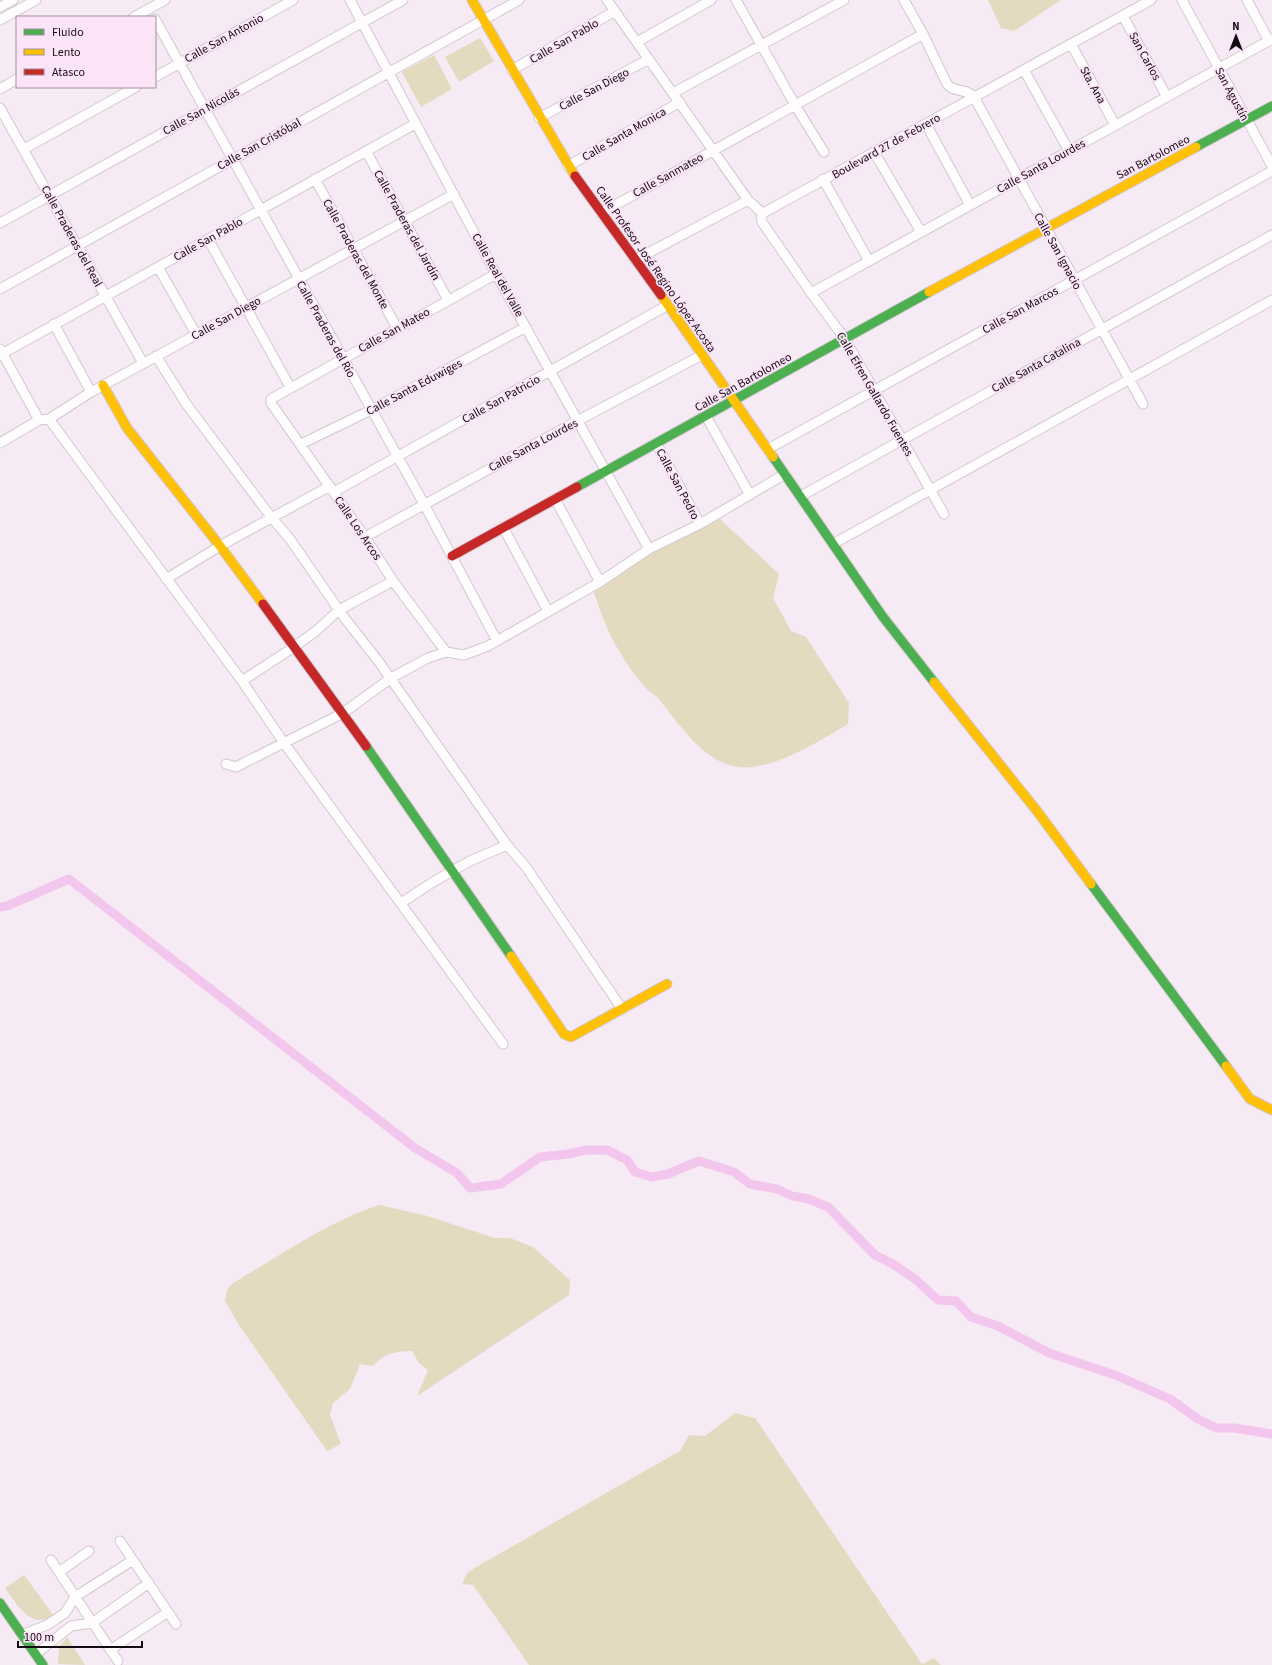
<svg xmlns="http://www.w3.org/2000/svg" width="1272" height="1665" font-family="'Source Sans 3',sans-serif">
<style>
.green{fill:#e4dac0}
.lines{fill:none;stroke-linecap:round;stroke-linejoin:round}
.canal{stroke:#f3c6ed;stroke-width:9}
.street-casing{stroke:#d2c8d0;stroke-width:11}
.fast-casing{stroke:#d2c8d0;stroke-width:11}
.slow-casing{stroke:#d2c8d0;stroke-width:11}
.jam-casing{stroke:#d2c8d0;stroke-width:11}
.street{stroke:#fefcfd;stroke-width:9}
.fast{stroke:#4caf50;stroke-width:9}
.slow{stroke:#ffc107;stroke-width:9}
.jam{stroke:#c62828;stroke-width:9}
.labels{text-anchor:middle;stroke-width:3.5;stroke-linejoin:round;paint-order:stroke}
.street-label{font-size:12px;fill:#140c13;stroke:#fce4f8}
</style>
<rect width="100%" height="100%" fill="#f6eaf4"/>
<path class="green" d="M988,0H1061L1014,31L1001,28Z
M480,38L494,61L459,82L445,57Z
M434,55L452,89L421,107L402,72Z
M718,517L779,574L773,598L791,631L806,637L849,703L848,724C819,741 786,763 751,767C709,772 681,726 658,698C654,694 648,691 644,686C633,674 623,658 615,644C605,626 599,606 592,588L598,579Z
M379,1205L424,1215L495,1238H510L533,1247L570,1280L569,1295L417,1396L428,1370L419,1363L412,1351C398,1351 381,1354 374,1366L360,1364L350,1389L333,1403L330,1415L341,1444L327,1451L239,1325L225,1301L227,1290L233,1283C280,1256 327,1222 379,1205Z
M735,1413L755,1418L922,1664L934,1658L941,1665H529L473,1585L462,1584L467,1573L476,1567L680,1451L689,1435L705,1436Z
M24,1575L54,1616C30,1630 17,1604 5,1588Z
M67,1637L85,1665L58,1664L59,1647Z"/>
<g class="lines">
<path class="canal" d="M0,907L7,906L69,879L415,1148L457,1173L470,1188L501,1184L540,1157L568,1154L586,1150H607L627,1160L635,1172L652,1177L668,1174L699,1161L734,1172L750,1184L777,1189L792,1196L809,1199L828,1207L875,1255L893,1264L915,1279L938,1300L956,1301L971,1317L998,1326L1049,1353L1115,1375L1170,1399L1198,1419L1216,1428H1234L1272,1434"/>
<defs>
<path id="street" d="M350,0L496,274L649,549
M607,0L748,200L761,212L762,222L811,293L845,339L944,514
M736,0L795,105L824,152
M904,0L923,34L947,84C954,93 967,88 974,97L1143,404
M1182,0L1272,166
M1247,0L1269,41
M0,7L13,0
M1123,16L1167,97
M134,17L165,0
M155,19L424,504L497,641
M0,20L36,0
M637,42L711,0
M1071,44L1115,125
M512,70L615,11
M1024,70L1069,151
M155,77L293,0
M0,89L17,79
M673,93L844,0
M0,108L143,363
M539,118L649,59
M926,124L970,205
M24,149L136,87
M366,151L448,300
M874,152L921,232
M568,166L680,102
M315,179L397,328
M823,179L869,261
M761,212H765L1151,0
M601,213L923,34
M0,223L403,0
M208,239L290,387
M635,260L748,200
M158,267L196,334
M0,289L519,0
M811,293L1272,39
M54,324L91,392
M0,349L39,420
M0,355L415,124
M156,356L187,405L271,517L290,539L343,616L379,662L507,845L526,867L622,1009
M706,416L750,495
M49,419L242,681L284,743L503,1044
M0,443L39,420L49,419L91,392L454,194
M656,443L700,524
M301,444L371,410L526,327
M768,449L1272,171
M334,492L668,305
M801,496L1272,235
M555,499L600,582
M503,527L548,611
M365,537L579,420L702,355
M833,544L1272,300
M166,579L220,546L330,486
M446,652L393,581L365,537L271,403V399L496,274
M242,681L294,647L316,631L339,610L393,581
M226,764L236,767L343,713L391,678L428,658L446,652L464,655L488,646L600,582L649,549L700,524L785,474
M401,903L433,882L470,861L507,845
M120,1541L176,1624
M51,1560L118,1661
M59,1572L89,1551
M22,1635L47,1625L65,1613L75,1597L133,1560
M110,1650L168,1612
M36,1654L71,1626L92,1623L149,1583"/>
<path id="fast" d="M1196,147L1272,106
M773,457L883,617L934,682
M577,487L929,292
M366,746L511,956
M1091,884L1226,1066
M0,1603L43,1665"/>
<path id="slow" d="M472,0L575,176
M929,292L1196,147
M661,295L773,457
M103,385L127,428L220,546L263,604
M934,682L1037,811L1091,884
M511,956L564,1034L571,1037L667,984
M1226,1066L1250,1099L1272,1110"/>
<path id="jam" d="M575,176L661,295
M452,556L577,487
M263,604L366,746"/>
</defs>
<use href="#street" class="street-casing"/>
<use href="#fast" class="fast-casing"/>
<use href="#slow" class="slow-casing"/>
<use href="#jam" class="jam-casing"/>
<use href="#street" class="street"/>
<use href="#fast" class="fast"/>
<use href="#slow" class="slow"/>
<use href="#jam" class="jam"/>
</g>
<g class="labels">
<g class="street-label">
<text transform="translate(224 38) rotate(-29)" y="4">Calle San Antonio</text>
<text transform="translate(564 41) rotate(-30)" y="4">Calle San Pablo</text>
<text transform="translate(1145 56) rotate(61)" y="4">San Carlos</text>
<text transform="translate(1093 85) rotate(61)" y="4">Sta. Ana</text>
<text transform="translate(594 89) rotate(-28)" y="4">Calle San Diego</text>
<text transform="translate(1232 94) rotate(62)" y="4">San Agustín</text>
<text transform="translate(201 111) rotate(-29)" y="4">Calle San Nicolás</text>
<text transform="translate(624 134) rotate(-30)" y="4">Calle Santa Monica</text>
<text transform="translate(259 144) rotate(-29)" y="4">Calle San Cristóbal</text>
<text transform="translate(886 146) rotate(-29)" y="4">Boulevard 27 de Febrero</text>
<text transform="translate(1153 157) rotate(-28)" y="4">San Bartolomeo</text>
<text transform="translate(1041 166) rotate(-29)" y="4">Calle Santa Lourdes</text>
<text transform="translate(668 175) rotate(-29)" y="4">Calle Sanmateo</text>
<text transform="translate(407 225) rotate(61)" y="4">Calle Praderas del Jardín</text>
<text transform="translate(72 236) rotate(61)" y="4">Calle Praderas del Real</text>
<text transform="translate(208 239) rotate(-29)" y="4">Calle San Pablo</text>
<text transform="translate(1058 251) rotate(61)" y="4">Calle San Ignacio</text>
<text transform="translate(356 254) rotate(61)" y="4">Calle Praderas del Monte</text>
<text transform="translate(656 269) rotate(55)" y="4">Calle Profesor José Regino López Acosta</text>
<text transform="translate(498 275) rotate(61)" y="4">Calle Real del Valle</text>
<text transform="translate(1020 310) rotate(-29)" y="4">Calle San Marcos</text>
<text transform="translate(226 318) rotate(-29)" y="4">Calle San Diego</text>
<text transform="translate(326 329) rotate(61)" y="4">Calle Praderas del Río</text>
<text transform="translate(394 330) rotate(-29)" y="4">Calle San Mateo</text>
<text transform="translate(1036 365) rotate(-29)" y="4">Calle Santa Catalina</text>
<text transform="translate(743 382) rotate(-29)" y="4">Calle San Bartolomeo</text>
<text transform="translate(414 387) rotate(-28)" y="4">Calle Santa Eduwiges</text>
<text transform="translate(875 394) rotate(60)" y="4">Calle Efren Gallardo Fuentes</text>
<text transform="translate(501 399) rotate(-29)" y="4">Calle San Patricio</text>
<text transform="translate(533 445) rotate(-28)" y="4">Calle Santa Lourdes</text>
<text transform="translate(678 484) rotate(62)" y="4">Calle San Pedro</text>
<text transform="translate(358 528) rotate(56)" y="4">Calle Los Arcos</text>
</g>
</g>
<rect x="16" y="16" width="140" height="72" fill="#fce4f8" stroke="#9f8e9c"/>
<rect x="24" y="29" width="20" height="6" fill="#4caf50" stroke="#9f8e9c"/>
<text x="52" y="36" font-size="12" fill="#140c13">Fluido</text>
<rect x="24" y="49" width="20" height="6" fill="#ffc107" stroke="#9f8e9c"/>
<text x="52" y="56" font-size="12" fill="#140c13">Lento</text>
<rect x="24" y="69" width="20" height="6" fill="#c62828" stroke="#9f8e9c"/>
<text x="52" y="76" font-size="12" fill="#140c13">Atasco</text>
<g transform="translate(1236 36)" stroke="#fce4f8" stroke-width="3" paint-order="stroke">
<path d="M0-3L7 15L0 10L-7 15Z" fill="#140c13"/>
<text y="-6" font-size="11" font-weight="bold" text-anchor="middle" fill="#140c13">N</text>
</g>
<path d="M18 1641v6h124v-6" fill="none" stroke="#140c13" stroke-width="2"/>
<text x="24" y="1641" font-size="12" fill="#140c13" stroke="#fce4f8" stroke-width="3" paint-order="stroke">100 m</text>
</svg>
